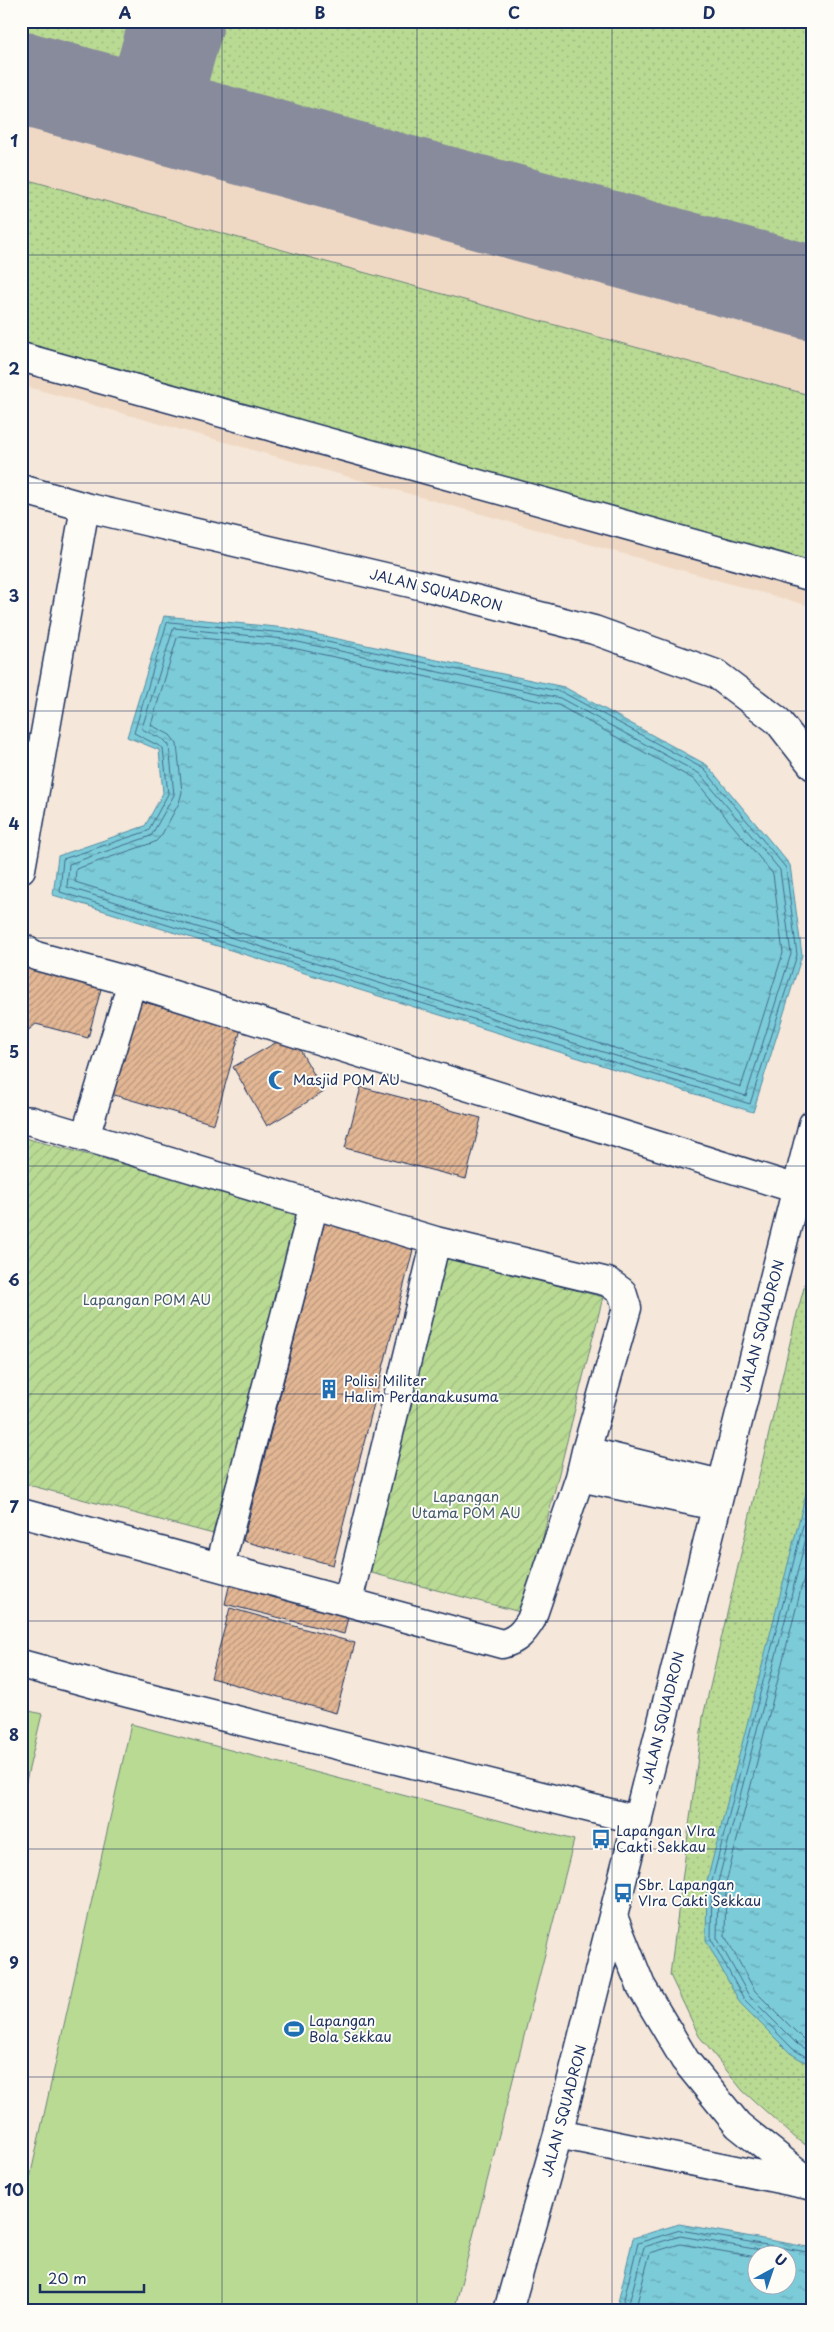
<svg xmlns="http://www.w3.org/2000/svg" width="834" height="2332" font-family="'Playpen Sans',sans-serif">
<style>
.built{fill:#f0d9c4}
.grass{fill:url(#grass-dots);stroke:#6a8478}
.park{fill:#b9da93;stroke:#6a8478}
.garden{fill:url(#garden-furrows);stroke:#6a8478}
.water{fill:url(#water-ripples);stroke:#558da7;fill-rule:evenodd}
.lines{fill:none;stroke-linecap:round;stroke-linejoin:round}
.shore{stroke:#426d8f;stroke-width:1}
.taxiway{stroke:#888b9c;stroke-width:94}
.building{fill:url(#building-hatch);stroke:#1b2f5e}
.minor-casing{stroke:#1b2f5e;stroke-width:31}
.minor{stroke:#fdfcf7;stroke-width:28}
.grid{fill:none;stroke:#1b2f5e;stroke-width:1;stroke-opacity:0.55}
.labels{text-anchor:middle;stroke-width:4;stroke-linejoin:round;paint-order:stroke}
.street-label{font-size:14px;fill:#1b2f5e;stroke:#fdfcf7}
.poi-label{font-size:14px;fill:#1b2f5e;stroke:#fdfcf7;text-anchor:start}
.park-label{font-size:14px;fill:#425a6b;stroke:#fdfcf7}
.neatline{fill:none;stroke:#1b2f5e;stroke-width:2}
.grid-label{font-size:16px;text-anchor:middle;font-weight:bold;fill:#1b2f5e}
</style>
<defs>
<pattern id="grass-dots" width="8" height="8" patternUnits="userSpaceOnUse" patternTransform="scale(1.25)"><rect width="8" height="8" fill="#b9da93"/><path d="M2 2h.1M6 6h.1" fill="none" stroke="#9ebb81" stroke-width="1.8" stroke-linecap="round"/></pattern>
<pattern id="garden-furrows" width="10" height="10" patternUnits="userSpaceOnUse" patternTransform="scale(1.25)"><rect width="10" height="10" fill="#b9da93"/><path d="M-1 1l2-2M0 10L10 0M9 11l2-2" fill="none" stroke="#9ebb81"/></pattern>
<pattern id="water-ripples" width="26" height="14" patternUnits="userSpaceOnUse" patternTransform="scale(1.25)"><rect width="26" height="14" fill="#7ccbd8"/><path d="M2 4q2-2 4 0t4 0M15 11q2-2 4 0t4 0" fill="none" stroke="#65a5b2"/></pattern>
<pattern id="building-hatch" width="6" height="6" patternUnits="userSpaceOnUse" patternTransform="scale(1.25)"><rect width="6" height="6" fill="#e3b794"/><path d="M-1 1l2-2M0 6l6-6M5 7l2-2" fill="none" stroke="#b7957c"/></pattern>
</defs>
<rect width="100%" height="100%" fill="#f5e7d9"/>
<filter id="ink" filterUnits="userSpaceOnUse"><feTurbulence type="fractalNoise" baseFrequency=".02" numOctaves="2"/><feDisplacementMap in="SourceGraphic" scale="10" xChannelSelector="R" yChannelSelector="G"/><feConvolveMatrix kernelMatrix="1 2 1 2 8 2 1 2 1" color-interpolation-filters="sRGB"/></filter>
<g filter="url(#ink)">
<path class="built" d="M21,21H813V607L21,385Z"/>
<path class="grass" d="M21,21H813V293L288,147L21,78Z
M21,178L813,396V565L21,346Z
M813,1254V2149L799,2141L743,2091L699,2036L670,1975L703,1717L795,1321Z"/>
<path class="park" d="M21,1709L42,1714L21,1802Z
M131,1724L574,1840L454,2311H21V2218Z"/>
<path class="garden" d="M21,1137L301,1211L217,1535L21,1483Z
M443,1256L603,1297L524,1613L364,1571Z"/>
<path class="water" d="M164,616L286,628L564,687L707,765L790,865L802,955L753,1112L53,895L58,856L145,826L163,793L159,750L127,737Z
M813,1466V2067L790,2053L740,2003L706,1940L707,1881Z
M679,2224L813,2248V2311H616L633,2238ZM756,2254H786V2284H756Z"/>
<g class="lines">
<path class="shore" d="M170,622L285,633L562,692L704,769L786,868L797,955L750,1104L60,892L63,859L148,831L168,794L163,748L134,733L167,623Z
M174,628L284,639L560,698L700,774L780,870L791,954L746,1096L67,887L69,864L151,836L174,795L169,745L164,740L142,729Z
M180,636L283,646L558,705L695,780L773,874L783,953L741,1087L75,882L76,869L155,842L161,836L179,803L182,792L177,744L170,735L151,725L177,638Z
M813,1486L712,1881L711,1939L744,1999L793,2049L813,2061
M813,1511L718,1882L717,1938L749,1996L797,2044L813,2054
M813,1542L726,1883L725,1936L755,1991L802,2038L813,2045
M621,2311L638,2243L680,2230L813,2253
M627,2311L644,2247L680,2236L783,2254
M635,2311L650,2253L680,2244L756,2257"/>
<path class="taxiway" d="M21,78L813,293
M151,112L177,21"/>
</g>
<path class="building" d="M21,964L102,985L88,1038L36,1024L21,1036Z
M137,1000L241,1029L214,1124L111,1094Z
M291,1034L324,1092L267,1126L233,1067Z
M361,1087L481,1118L466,1179L345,1148Z
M326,1215L416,1238L333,1565L243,1541Z
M232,1574L351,1604L344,1634L225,1604Z
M230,1608L355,1643L336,1713L211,1678Z"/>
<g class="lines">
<defs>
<path id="minor" d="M21,357L813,577
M21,489L85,507L432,588L594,630L716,674L778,721L813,766
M21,869L85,507
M21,947L36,956L132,982L797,1189
M21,1120L32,1121L436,1241L608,1282L622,1292L627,1308L586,1451L580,1477L531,1620C523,1633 517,1640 502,1644L21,1513
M85,1137L132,982
M586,1451L721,1484
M580,1477L716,1506
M220,1566L314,1204
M348,1601L436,1241
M21,1664L128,1693L638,1820
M614,1919L641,1986L685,2060L738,2125L813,2185
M558,2134L809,2185
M508,2311L558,2134L813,1124"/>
</defs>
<use href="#minor" class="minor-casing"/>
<use href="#minor" class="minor"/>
</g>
</g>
<path class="grid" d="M222,21V2311M417,21V2311M612,21V2311M21,255H813M21,483H813M21,711H813M21,938H813M21,1166H813M21,1394H813M21,1621H813M21,1849H813M21,2077H813"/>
<defs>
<symbol id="mosque-bare" viewBox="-9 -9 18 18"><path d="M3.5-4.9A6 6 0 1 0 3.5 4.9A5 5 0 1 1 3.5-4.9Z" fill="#1f6fb2" stroke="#fdfcf7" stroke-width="2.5" paint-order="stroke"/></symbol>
<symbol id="building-bare" viewBox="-9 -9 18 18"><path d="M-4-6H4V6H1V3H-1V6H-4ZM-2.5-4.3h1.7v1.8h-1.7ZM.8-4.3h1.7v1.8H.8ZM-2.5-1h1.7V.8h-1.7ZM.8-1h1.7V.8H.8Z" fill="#1f6fb2" stroke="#fdfcf7" stroke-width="2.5" paint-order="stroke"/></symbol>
<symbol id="bus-bare" viewBox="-9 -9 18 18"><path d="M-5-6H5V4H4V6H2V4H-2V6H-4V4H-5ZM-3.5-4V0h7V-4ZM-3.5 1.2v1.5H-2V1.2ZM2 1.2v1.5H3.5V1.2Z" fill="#1f6fb2" stroke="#fdfcf7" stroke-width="2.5" paint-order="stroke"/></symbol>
<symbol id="stadium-bare" viewBox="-9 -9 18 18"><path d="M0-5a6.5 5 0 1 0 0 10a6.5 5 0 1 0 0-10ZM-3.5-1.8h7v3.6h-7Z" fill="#1f6fb2" stroke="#fdfcf7" stroke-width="2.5" paint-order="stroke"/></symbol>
</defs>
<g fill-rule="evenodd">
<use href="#mosque-bare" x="264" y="1066" width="28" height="28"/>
<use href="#building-bare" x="315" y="1375" width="28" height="28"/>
<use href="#bus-bare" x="587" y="1825" width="28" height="28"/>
<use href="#bus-bare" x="609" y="1879" width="28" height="28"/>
<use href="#stadium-bare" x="280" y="2015" width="28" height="28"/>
</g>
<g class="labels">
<g class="street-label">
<text transform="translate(436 590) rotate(14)" y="5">JALAN SQUADRON</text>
<text transform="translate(762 1326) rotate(-75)" y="5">JALAN SQUADRON</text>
<text transform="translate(663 1718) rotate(-76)" y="5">JALAN SQUADRON</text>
<text transform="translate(564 2111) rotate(-75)" y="5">JALAN SQUADRON</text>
</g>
<g class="poi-label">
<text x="293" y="1085">Masjid POM AU</text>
<text x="344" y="1386">Polisi Militer<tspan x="344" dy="16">Halim Perdanakusuma</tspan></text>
<text x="616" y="1836">Lapangan VIra<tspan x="616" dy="16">Cakti Sekkau</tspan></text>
<text x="638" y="1890">Sbr. Lapangan<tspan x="638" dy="16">VIra Cakti Sekkau</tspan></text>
<text x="309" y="2026">Lapangan<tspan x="309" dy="16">Bola Sekkau</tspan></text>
</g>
<g class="park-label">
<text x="147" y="1305">Lapangan POM AU</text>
<text x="466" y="1502">Lapangan<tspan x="466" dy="16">Utama POM AU</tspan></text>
</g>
</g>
<rect width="834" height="2332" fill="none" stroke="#fdfcf7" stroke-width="55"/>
<g transform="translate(772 2270) rotate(40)"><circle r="24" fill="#fdfcf7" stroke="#a3aaba"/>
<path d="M0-4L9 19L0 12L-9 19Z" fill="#1f6fb2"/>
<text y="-8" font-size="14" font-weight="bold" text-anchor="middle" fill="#1b2f5e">U</text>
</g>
<path d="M40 2284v8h104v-8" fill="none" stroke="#1b2f5e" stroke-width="2.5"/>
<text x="48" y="2284" font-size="15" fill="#1b2f5e" stroke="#fdfcf7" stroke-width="4" paint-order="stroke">20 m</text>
<rect x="28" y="28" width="778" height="2276" class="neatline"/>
<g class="grid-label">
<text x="125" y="19">A</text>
<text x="320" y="19">B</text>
<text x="514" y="19">C</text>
<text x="709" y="19">D</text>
<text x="14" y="147">1</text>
<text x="14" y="375">2</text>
<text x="14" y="602">3</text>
<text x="14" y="830">4</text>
<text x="14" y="1058">5</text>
<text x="14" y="1286">6</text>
<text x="14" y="1513">7</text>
<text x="14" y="1741">8</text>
<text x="14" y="1969">9</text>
<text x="14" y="2196">10</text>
</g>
</svg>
